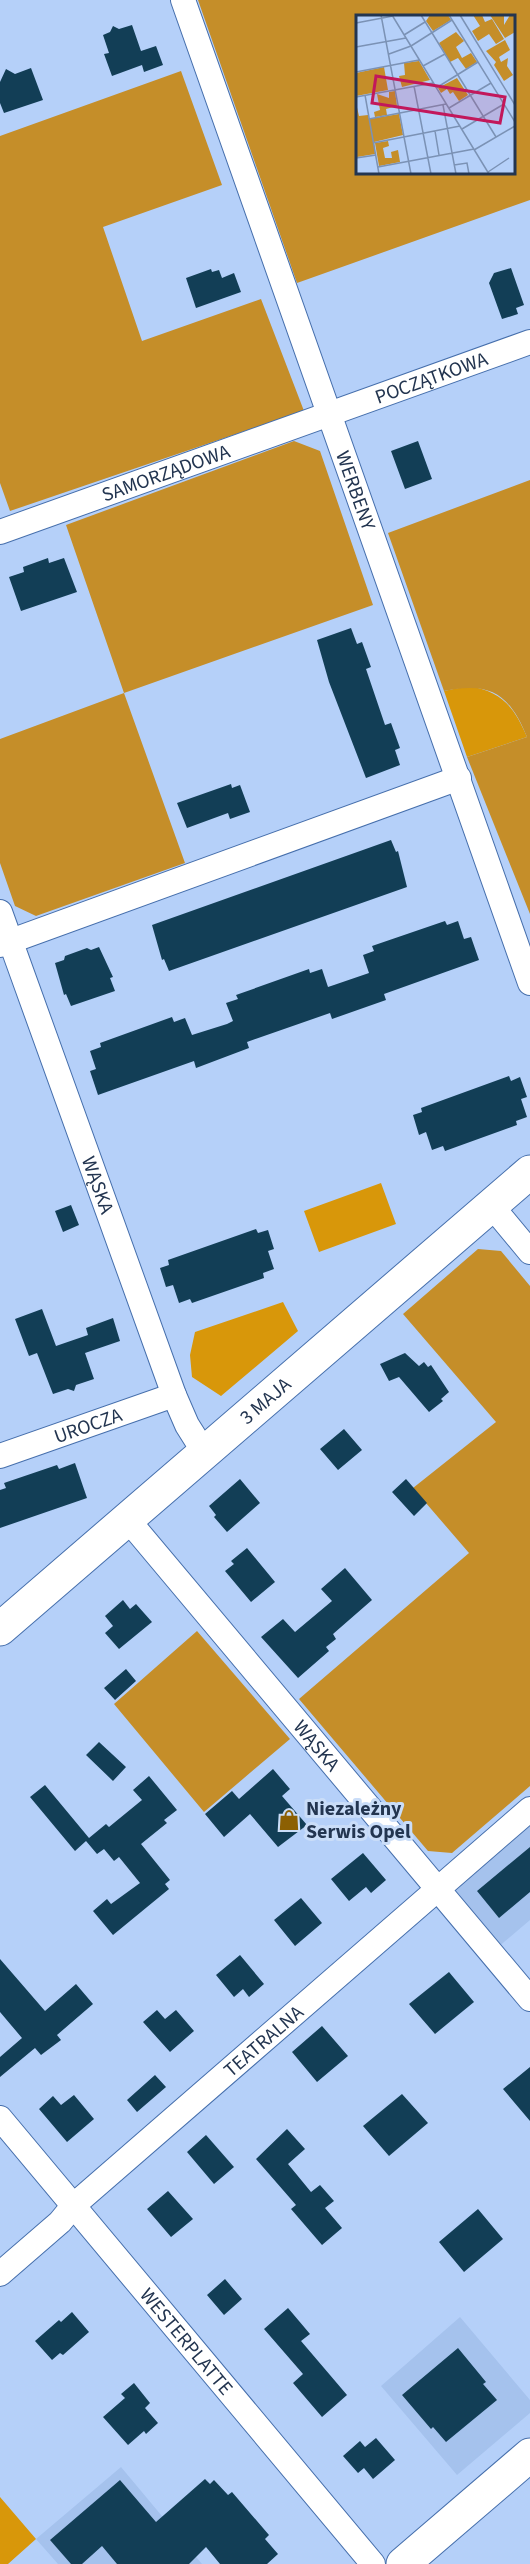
<svg xmlns="http://www.w3.org/2000/svg" width="530" height="2564" font-family="'Source Sans 3',sans-serif">
<style>
.built{fill:#a5c2ed}
.green{fill:#d8970a}
.forest{fill:#c58e29;fill-rule:evenodd}
.building{fill:#123e56}
.lines{fill:none;stroke-linecap:round;stroke-linejoin:round}
.street-casing{stroke:#466fac;stroke-width:26}
.secondary-casing{stroke:#466fac;stroke-width:35}
.street{stroke:#fff;stroke-width:24}
.secondary{stroke:#fff;stroke-width:33}
.labels{text-anchor:middle;stroke-width:6;stroke-linejoin:round;paint-order:stroke}
.street-label{font-size:20px;fill:#233550;stroke:#caddf8}
.poi-label{font-size:20px;font-weight:bold;fill:#233550;stroke:#caddf8;text-anchor:start}
.inset-road{fill:none;stroke:#7b92b5;stroke-width:1.5}
.view{fill:#c2185b;fill-opacity:0.15;stroke:#c2185b;stroke-width:3}
.inset-edge{fill:none;stroke:#233550;stroke-width:3}
</style>
<rect width="100%" height="100%" fill="#b5d0f9"/>
<path class="built" d="M530,1825V1920L497,1948L449,1892Z
M460,2317L530,2400V2413L457,2475L381,2386Z
M121,2467L202,2564H58L36,2539Z"/>
<path class="green" d="M468,686C502,691 514,707 527,737L467,757L444,691Z
M381,1183L396,1224L319,1252L304,1211Z
M283,1302L298,1331L221,1396L192,1377L190,1355L195,1332Z
M0,2497L36,2539L8,2564H0Z"/>
<path class="forest" d="M198,0H530V200L297,283ZM358,16H514V172H358Z
M181,71L222,185L103,227L142,341L261,299L304,411L10,511L0,483V136Z
M294,441L320,451L373,605L124,693L185,863L36,916L15,906L0,863V739L124,693L66,525Z
M530,480V914L467,757L527,737C509,693 490,682 444,691L388,533Z
M478,1249L501,1251L530,1286V1786L452,1853L428,1851L299,1699L469,1553L413,1488L496,1422L403,1314Z
M197,1631L290,1739L204,1812L114,1704Z"/>
<path class="building" d="M132,25L141,51L156,46L163,65L144,72L142,65L112,76L104,54L109,53L103,35L110,32L113,26L119,29Z
M31,68L43,100L4,113L0,103V82L6,69L15,74Z
M511,268L524,305L516,308L518,314L502,319L489,283L494,273Z
M211,269L212,272L219,270L222,278L234,273L241,292L196,308L186,278Z
M418,441L432,479L405,489L391,451Z
M48,558L49,563L64,558L77,592L21,611L9,577L24,572L23,567Z
M351,628L357,644L362,642L371,667L366,669L385,725L391,723L400,748L395,750L400,765L366,778L329,682L317,640Z
M231,784L232,788L240,785L250,812L230,819L228,813L187,828L177,803Z
M391,840L396,852L398,851L407,887L169,971L164,959L162,960L152,925Z
M445,921L447,925L458,921L464,939L471,937L479,960L384,994L386,1000L332,1019L330,1013L247,1042L249,1048L196,1068L194,1061L98,1095L90,1071L96,1069L90,1051L101,1047L100,1043L172,1017L174,1022L185,1018L192,1035L227,1024L233,1021L226,1003L238,999L236,995L309,969L310,973L322,969L328,987L334,985L369,973L363,955L374,951L372,946Z
M99,947L113,977L110,978L115,991L71,1006L66,994L64,995L55,963L64,960L65,956L87,948L91,950Z
M509,1076L511,1081L520,1077L527,1097L521,1099L527,1117L516,1121L517,1125L445,1151L443,1146L432,1150L426,1132L419,1135L413,1115L422,1112L421,1108Z
M71,1205L79,1225L63,1232L55,1211Z
M256,1229L258,1233L268,1230L274,1249L268,1251L274,1269L263,1273L264,1278L192,1303L190,1299L179,1303L173,1285L166,1287L160,1268L169,1265L168,1260Z
M42,1309L56,1346L88,1335L86,1328L113,1318L120,1341L85,1353L94,1379L76,1385L74,1391L68,1389L53,1394L37,1353L29,1356L15,1319Z
M405,1353L419,1366L424,1362L428,1367L431,1365L449,1392L441,1399L443,1401L429,1412L399,1377L389,1381L380,1364Z
M344,1429L362,1450L338,1470L320,1449Z
M75,1463L87,1498L0,1528V1490L6,1488L4,1483L57,1465L59,1469Z
M240,1479L260,1503L227,1532L214,1517L216,1515L209,1506Z
M406,1479L427,1503L414,1516L392,1492Z
M247,1548L275,1582L251,1602L225,1571L234,1564L231,1561Z
M345,1568L372,1600L333,1634L336,1639L326,1647L329,1651L298,1678L261,1637L283,1619L295,1632L332,1601L321,1589Z
M123,1600L130,1609L136,1604L152,1622L119,1649L105,1633L113,1626L105,1616Z
M126,1669L136,1681L115,1700L104,1688Z
M99,1742L126,1767L113,1781L86,1755Z
M273,1769L290,1789L282,1796L307,1825L278,1847L250,1814L224,1837L205,1814L232,1791L239,1799Z
M149,1776L177,1810L164,1820L167,1823L141,1844L170,1880L165,1884L169,1889L113,1935L93,1911L107,1899L111,1904L140,1883L119,1857L114,1861L104,1849L97,1854L86,1841L75,1851L30,1797L45,1785L89,1838L106,1824L109,1827L142,1800L133,1790Z
M530,1847V1892L499,1918L477,1891Z
M363,1853L386,1880L371,1893L366,1887L349,1901L331,1879Z
M301,1898L322,1923L295,1946L274,1920Z
M240,1955L264,1984L249,1997L243,1989L234,1997L216,1975Z
M0,1959L45,2011L76,1984L93,2004L57,2035L61,2040L41,2055L35,2048L0,2077V2057L22,2038L0,2012Z
M449,1972L474,2002L435,2034L409,2004Z
M157,2010L165,2019L176,2010L194,2031L170,2052L143,2022Z
M322,2026L348,2056L317,2082L292,2052Z
M530,2067V2121L503,2089Z
M155,2075L166,2087L137,2112L127,2100Z
M402,2094L428,2123L389,2156L363,2126Z
M74,2095L94,2119L67,2142L39,2109L53,2096L61,2105Z
M287,2129L305,2149L288,2164L311,2192L320,2185L334,2201L325,2208L342,2228L322,2245L291,2209L296,2205L256,2159Z
M206,2135L234,2167L214,2184L187,2152Z
M168,2191L193,2219L171,2237L147,2209Z
M478,2209L503,2239L464,2272L439,2242Z
M225,2279L242,2299L224,2315L207,2295Z
M288,2308L310,2334L301,2341L347,2395L322,2417L293,2383L303,2374L264,2329Z
M72,2312L89,2332L63,2355L60,2353L52,2360L35,2341L59,2320L61,2322Z
M458,2348L486,2382L483,2384L497,2400L446,2442L433,2427L431,2429L402,2395Z
M134,2383L150,2403L145,2408L158,2423L146,2434L144,2431L128,2445L103,2417L125,2398L121,2394Z
M376,2438L395,2460L373,2479L364,2468L358,2473L343,2456L360,2441L365,2447Z
M205,2479L210,2484L214,2480L228,2495L232,2492L269,2535L265,2539L278,2554L267,2564H220L206,2547L189,2564H117L102,2546L82,2564H71L50,2540L120,2480L156,2522Z"/>
<g class="lines">
<defs>
<g id="street">
<path id="s1" d="M183,0L530,983"/>
<path id="s2" d="M0,532L530,342"/>
<path id="s3" d="M0,912L174,1395L187,1425L204,1452"/>
<path d="M0,945L459,778"/>
<path d="M491,1205L530,1252"/>
<path id="s4" d="M0,1456L174,1395"/>
<path id="s5" d="M128,1520L530,1999"/>
<path id="s6" d="M0,2118L373,2564"/>
<path id="s7" d="M0,2274L60,2222L74,2205L530,1809"/>
</g>
<g id="secondary">
<path id="s8" d="M0,1629L530,1172"/>
<path d="M403,2564L530,2455"/>
</g>
</defs>
<use href="#street" class="street-casing"/>
<use href="#secondary" class="secondary-casing"/>
<use href="#street" class="street"/>
<use href="#secondary" class="secondary"/>
</g>
<defs>
<symbol id="shop-bare" viewBox="-9 -9 18 18"><path d="M-5-2.5h2.3a2.7 3.5 0 0 1 5.4 0H5L5.5 6h-11ZM-1.5-2.5h3a1.5 2.3 0 0 0-3 0Z" fill="#8c6003" stroke="#caddf8" stroke-width="2.5" paint-order="stroke"/></symbol>
</defs>
<g fill-rule="evenodd">
<use href="#shop-bare" x="274" y="1805" width="30" height="30"/>
</g>
<g class="labels">
<g class="street-label">
<text dy="7" stroke="none"><textPath href="#s2" startOffset="458">POCZĄTKOWA</textPath></text>
<text dy="7" stroke="none"><textPath href="#s2" startOffset="176">SAMORZĄDOWA</textPath></text>
<text dy="7" stroke="none"><textPath href="#s1" startOffset="520">WERBENY</textPath></text>
<text dy="7" stroke="none"><textPath href="#s3" startOffset="290">WĄSKA</textPath></text>
<text dy="7" stroke="none"><textPath href="#s8" startOffset="350">3 MAJA</textPath></text>
<text dy="7" stroke="none"><textPath href="#s4" startOffset="93">UROCZA</textPath></text>
<text dy="7" stroke="none"><textPath href="#s5" startOffset="294">WĄSKA</textPath></text>
<text dy="7" stroke="none"><textPath href="#s7" startOffset="352">TEATRALNA</textPath></text>
<text dy="7" stroke="none"><textPath href="#s6" startOffset="291">WESTERPLATTE</textPath></text>
</g>
<g class="poi-label">
<text x="306" y="1815">Niezależny<tspan x="306" dy="23">Serwis Opel</tspan></text>
</g>
</g>
<g transform="translate(356 15)">
<rect width="159" height="159" fill="#b5d0f9"/>
<path d="M74,0H92L95,5L77,16L70,6ZM117,0H126L129,7L136,4L148,24L140,29L133,19L122,26L116,16L124,11ZM134,0H148V10L154,0H159V17L149,23ZM100,17L108,26L100,32L106,43L115,38L121,47L110,54L102,43L94,47L83,28ZM149,25L154,35L143,42L145,47L152,43L151,51L157,60L148,66L138,50L140,47L130,36ZM63,46L74,65L46,72L43,61L49,60L48,48ZM28,52L32,75L0,81V58ZM101,63L112,80L103,86L97,77L94,79L91,74L85,78L82,73ZM39,76L41,91L30,94L31,100L19,102L18,97L24,95L21,79L33,83V77ZM0,88L3,101L12,100L13,104L43,99L47,120L18,127L19,139L1,142ZM32,126L33,131L27,133L29,143H36L35,137L42,135L44,147L23,151L19,128Z" fill="#c58e29"/>
<path class="inset-road" d="M25,0L55,159M36,0L133,159M65,0L140,122M93,0L159,107M104,0L159,90M0,8L37,1M48,20L69,7M55,31L96,5M0,32L50,23M33,39L55,31M67,51L89,39M0,57L63,45M58,71L75,159M80,73L122,47M9,80L23,159M0,82L77,68M87,90L100,159M93,93L135,68M13,104L90,89M106,114L148,89M79,116L83,140M17,128L104,111M118,135L159,111M0,143L20,140M98,150L111,148L113,159M22,152L118,134M132,157L153,143"/>
<path class="view" d="M20,61L149,82L144,108L16,88Z"/>
<rect width="159" height="159" class="inset-edge"/>
</g>
</svg>
